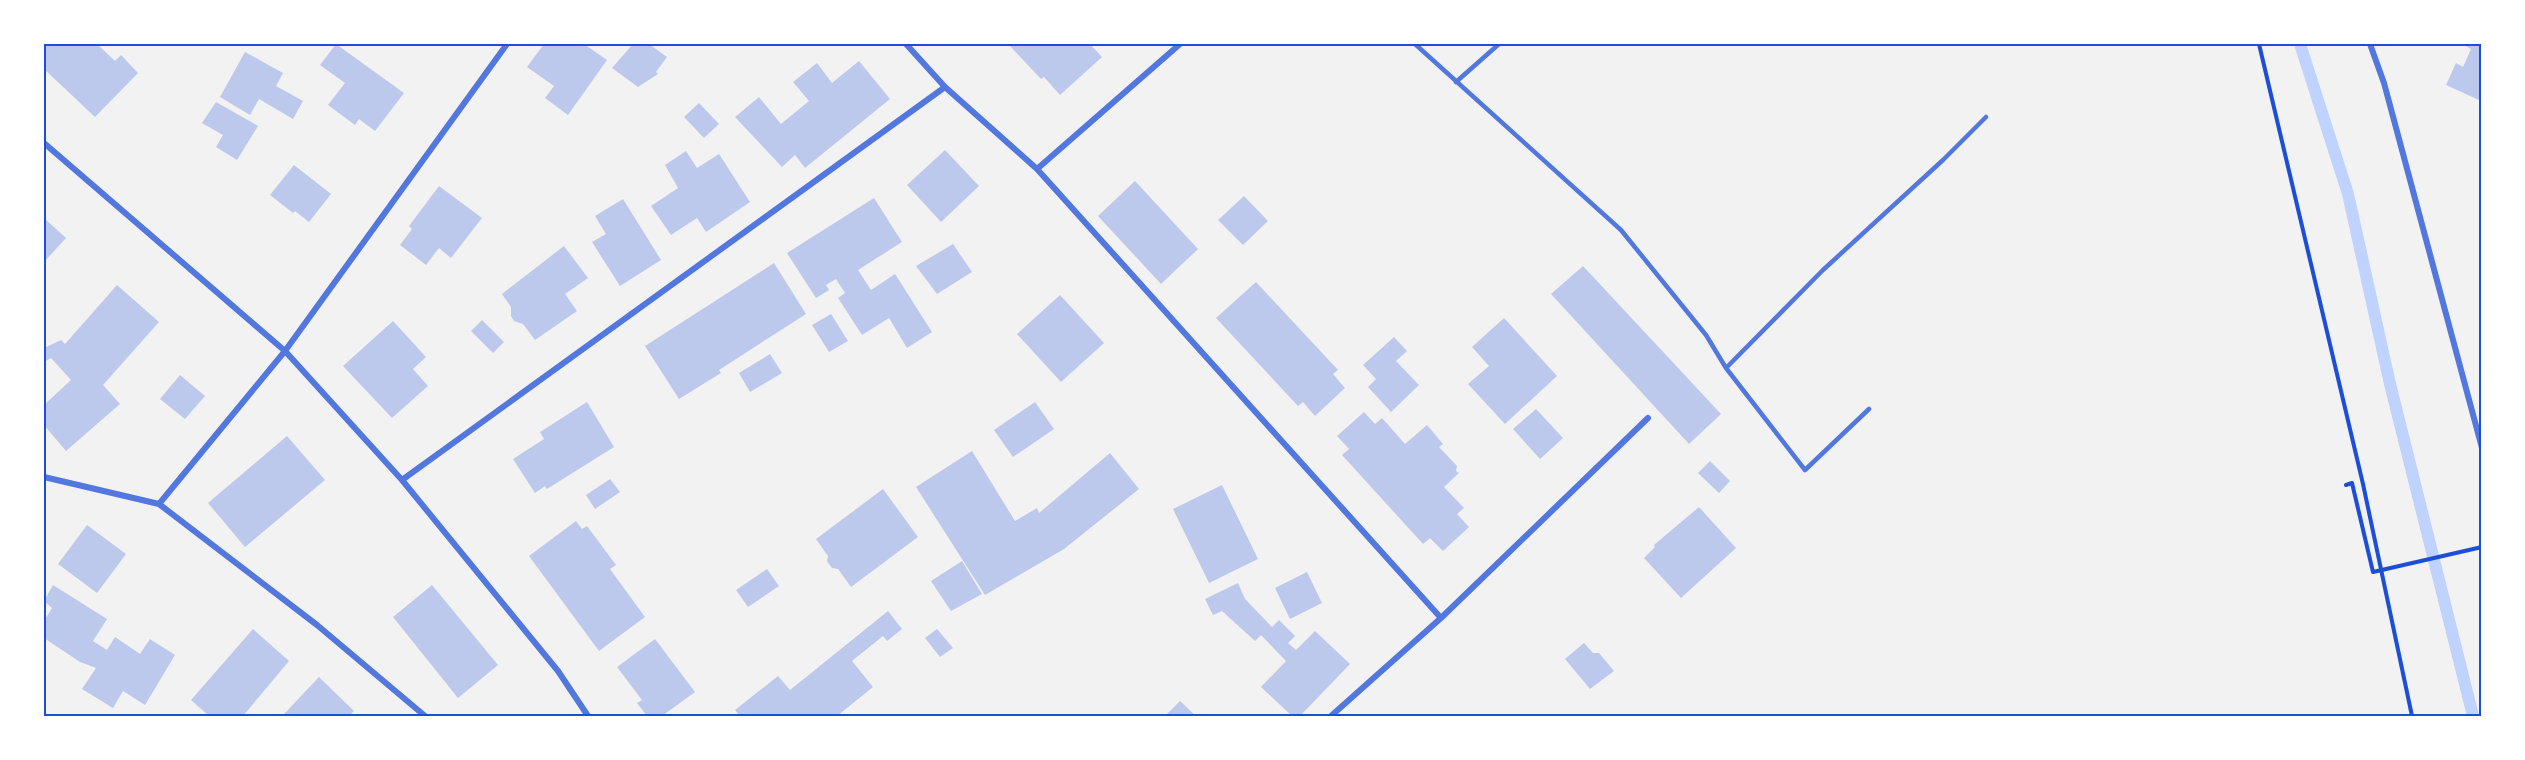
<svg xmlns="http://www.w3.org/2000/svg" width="2525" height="760" font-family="'Golos Text',sans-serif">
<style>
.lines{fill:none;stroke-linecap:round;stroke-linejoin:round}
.stream{stroke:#bfd3fe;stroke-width:12}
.building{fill:#bdc9ec}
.path{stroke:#1d4ed8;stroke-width:4}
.service{stroke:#5277de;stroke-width:4.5}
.minor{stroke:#5277de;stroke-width:6}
.neatline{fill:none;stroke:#1d4ed8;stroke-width:2}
</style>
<rect width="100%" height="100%" fill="#f2f2f2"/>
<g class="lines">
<path class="stream" d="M2300,44L2348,194L2390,384L2473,716"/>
</g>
<path class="building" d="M44,44H97L115,61L121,55L138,73L95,117L44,69Z
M336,44L404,93L375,131L359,119L355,125L328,105L345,83L320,65Z
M544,44H584L607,60L568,115L545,98L554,86L527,67Z
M633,44H649L667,57L656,72L658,74L638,87L612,68Z
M1008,44H1090L1102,57L1060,95L1044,77L1041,79Z
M2465,44H2481V101L2446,85L2456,63L2463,67L2471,49L2464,45Z
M245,52L283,73L276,86L303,101L293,119L259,99L250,115L220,97Z
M859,61L890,99L805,168L795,155L782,167L735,117L759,97L781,124L809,101L793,82L817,63L832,83Z
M216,102L258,126L237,160L216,147L223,135L202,123Z
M699,103L719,124L704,138L684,117Z
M945,150L979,186L941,222L907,185Z
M686,151L697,168L719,154L750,202L706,232L697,218L671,235L651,206L678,188L665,165Z
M294,165L331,194L309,222L295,211L293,213L270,195Z
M1135,181L1198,249L1161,284L1098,216Z
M439,186L482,218L451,258L439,248L426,265L400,245L412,229L409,226Z
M1244,196L1268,221L1243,245L1218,220Z
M874,198L902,242L858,270L871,290L895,274L932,332L907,348L889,318L862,335L838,298L845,293L836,279L826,285L829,290L816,298L787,253Z
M623,199L661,260L620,286L592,242L606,234L595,216Z
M44,218L66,238L44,262Z
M953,244L972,272L937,294L916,266Z
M564,246L588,278L565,294L577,311L535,340L523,324L514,321L511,316V307L502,294Z
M774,263L806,314L719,370L721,373L679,399L645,346Z
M1583,266L1721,414L1689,444L1551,294Z
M1256,282L1338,370L1333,374L1345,388L1315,416L1303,402L1298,406L1216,318Z
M117,285L159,322L103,385L120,404L66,451L44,425V405L71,380L51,358L44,362V348L61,340L65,344Z
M1060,295L1104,343L1061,382L1017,334Z
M831,314L848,341L829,352L812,325Z
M1504,318L1557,376L1505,424L1468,384L1489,366L1472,347Z
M482,320L504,342L493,353L471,331Z
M393,321L426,357L413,369L428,386L392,418L343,366Z
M1394,337L1407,351L1396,361L1419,385L1391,412L1368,387L1376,379L1363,365Z
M770,354L782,373L750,392L739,373Z
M180,375L205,396L185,419L160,399Z
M587,402L614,447L547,489L545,486L535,493L513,459L544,439L540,432Z
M1035,402L1054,429L1013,457L994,430Z
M1536,409L1563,438L1540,459L1513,429Z
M1364,412L1375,424L1382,418L1405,444L1427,425L1443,444L1439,447L1457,466L1456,471L1459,473L1444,487L1464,508L1457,514L1469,527L1443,551L1430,538L1423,544L1342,455L1349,449L1337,436Z
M287,436L325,480L245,547L208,503Z
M972,451L1015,521L1037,508L1039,513L1110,453L1139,489L1064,549L985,595L916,487Z
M1710,461L1730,481L1719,493L1698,473Z
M610,479L620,492L595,509L586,495Z
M1222,485L1258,559L1209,583L1173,509Z
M883,489L918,537L851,587L838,569L832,568L827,561L828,556L816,539Z
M1699,507L1736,548L1681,598L1644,558L1655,547L1654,545Z
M576,521L582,529L587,526L616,565L610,569L645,617L599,651L529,556Z
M87,525L126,554L97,593L58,564Z
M962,561L982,594L951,611L931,581Z
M767,569L779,586L748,607L736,590Z
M1307,572L1322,603L1290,619L1275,588Z
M1238,583L1245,599L1272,627L1279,620L1295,636L1288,643L1296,650L1315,631L1350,664L1300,716H1292L1261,687L1286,661L1261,635L1255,641L1222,611L1213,615L1205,599Z
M53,585L107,619L93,641L107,650L115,637L140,654L150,639L175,655L145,705L123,691L113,708L82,689L96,668L80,662L44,638V621L52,608L44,601Z
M432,585L498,665L458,698L393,617Z
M888,611L902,629L887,641L883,636L852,661L873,687L837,716H740L735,710L778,676L790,690Z
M253,629L289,661L243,716H209L191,700Z
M937,629L953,648L940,657L925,638Z
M655,639L695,692L662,716H647L637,703L642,700L617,667Z
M1584,643L1593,653H1599L1614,671L1590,689L1565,659Z
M319,677L354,711L349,716H286L284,714Z
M1180,701L1196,716H1165Z"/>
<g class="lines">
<path class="path" d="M2259,44L2363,484L2412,716
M2346,485L2352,483L2373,572L2482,547"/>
<path class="service" d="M1415,44L1621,230L1706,335L1726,368L1805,470L1869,409
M1456,82L1499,44
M1726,368L1823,270L1943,160L1986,117"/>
<path class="minor" d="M906,44L945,87L1037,169L1441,618
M2370,44L2384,83L2482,448
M44,143L285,351L402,480L558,671L588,716
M1037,169L1180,44
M44,477L159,504L317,625L425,716
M402,480L945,87
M159,504L285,351L507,44
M1331,716L1441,618L1648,418"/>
</g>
<rect width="2525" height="760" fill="none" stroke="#ffffff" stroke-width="90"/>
<rect x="45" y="45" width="2435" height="670" class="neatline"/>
</svg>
